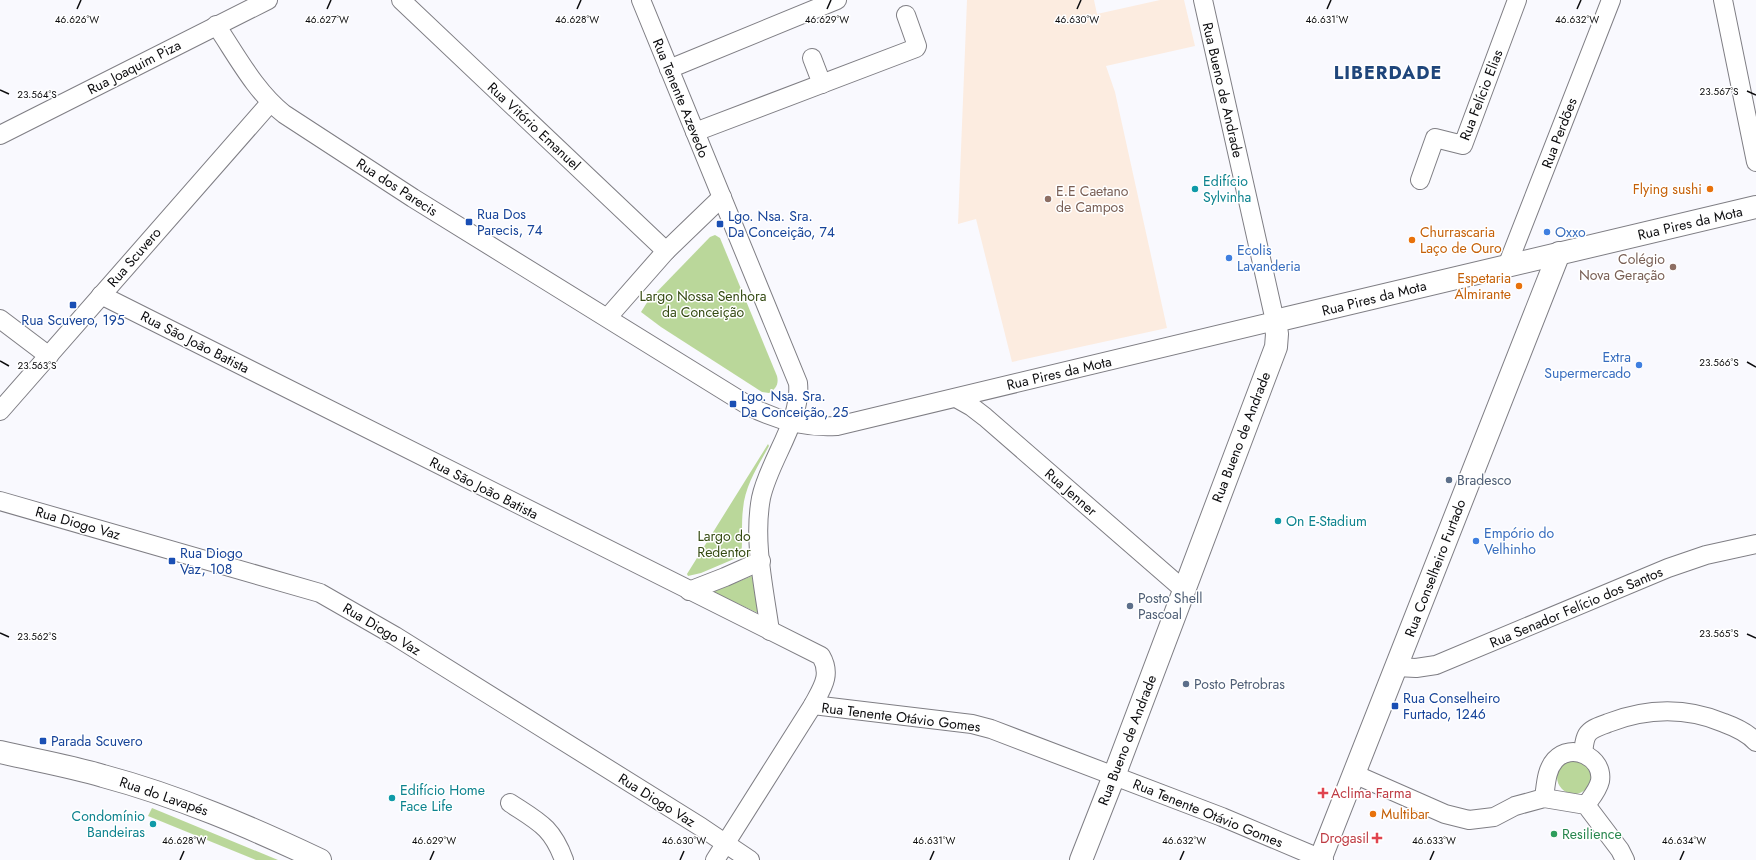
<svg xmlns="http://www.w3.org/2000/svg" width="1756" height="860" viewBox="0 0 1756 860" font-family="Jost,sans-serif">
<style>
.education{fill:#fcece0}
.green{fill:#bad79a}
.lines{fill:none;stroke-linecap:round;stroke-linejoin:round}
.minor-casing{stroke:#7f7e84;stroke-width:20}
.tertiary-casing{stroke:#7f7e84;stroke-width:24}
.secondary-casing{stroke:#7f7e84;stroke-width:24}
.minor{stroke:#fff;stroke-width:18}
.tertiary{stroke:#fff;stroke-width:22}
.secondary{stroke:#fff;stroke-width:22}
.ticks{fill:none;stroke:#0c0c0e;stroke-width:1.5}
.culture-dot{fill:#0f9aa8;stroke:#fff;stroke-width:1.5}
.food-dot{fill:#e8710a;stroke:#fff;stroke-width:1.5}
.education-dot{fill:#8d6e63;stroke:#fff;stroke-width:1.5}
.transit-dot{fill:#1a4fb4;stroke:#fff;stroke-width:1.5}
.shop-dot{fill:#3f7fe0;stroke:#fff;stroke-width:1.5}
.service-dot{fill:#5c6f8a;stroke:#fff;stroke-width:1.5}
.health-dot{fill:#e0444e;stroke:#fff;stroke-width:1.5}
.leisure-dot{fill:#2e9e5b;stroke:#fff;stroke-width:1.5}
.labels{text-anchor:middle;dominant-baseline:central;stroke-width:3;stroke-linejoin:round;paint-order:stroke}
.street-label{font-size:14px;fill:#0c0c0e;stroke:#fff}
.culture-label{font-size:14px;fill:#0d838f;stroke:#fff;text-anchor:start}
.food-label{font-size:14px;fill:#c56008;stroke:#fff;text-anchor:end}
.education-label{font-size:14px;fill:#785e54;stroke:#fff;text-anchor:start}
.transit-label{font-size:14px;fill:#164399;stroke:#fff;text-anchor:start}
.shop-label{font-size:14px;fill:#366cbe;stroke:#fff;text-anchor:start}
.park-label{font-size:14px;fill:#344a12;stroke:#fff}
.service-label{font-size:14px;fill:#4e5e75;stroke:#fff;text-anchor:start}
.health-label{font-size:14px;fill:#be3a42;stroke:#fff;text-anchor:start}
.leisure-label{font-size:14px;fill:#27864d;stroke:#fff;text-anchor:start}
.district-label{font-size:18px;font-weight:bold;letter-spacing:1px;fill:#1f467b;stroke:#fff}
.ticks-label{font-size:10px;text-anchor:middle;fill:#0c0c0e;stroke:#fff;stroke-width:3;stroke-linejoin:round;paint-order:stroke}
</style>
<rect width="100%" height="100%" fill="#f9f9fe"/>
<path class="education" d="M967,0H1094L1097,14L1160,0H1184L1195,46L1106,66L1115,92L1167,328L1012,362L976,219L958,224Z"/>
<g class="green">
<path d="M715,235L720,238L777,376C779,384 776,389 769,393L762,392L661,327L641,312L648,301L710,237Z"/>
<path d="M768,444L769,446C758,466 745,485 743,509C741,523 743,544 741,556L701,573L688,576L687,574Z"/>
<path d="M752,576L758,613L713,592Z"/>
<circle cx="1574" cy="777" r="17"/>
<path d="M152,808L278,860H256L148,816Z"/>
</g>
<g class="lines">
<g class="minor-casing">
<g id="minor">
<path d="M401,0L666,251"/>
<path d="M641,0L798,383C802,421 769,460 761,498C753,541 764,588 770,631"/>
<path d="M1723,0L1756,162"/>
<path d="M216,25C237,56 255,91 284,114L413,198L749,406C776,420 806,428 837,426L1275,321L1203,0"/>
<path d="M812,58L822,84"/>
<path d="M669,69L837,0"/>
<path d="M695,132L916,48L917,46L906,15"/>
<path d="M0,135L268,0"/>
<path d="M1420,180L1435,138L1463,145L1517,0"/>
<path d="M1507,266L1611,0"/>
<path d="M101,295L821,656C832,675 822,688 813,705L715,860"/>
<path d="M608,317L666,251L722,197"/>
<path d="M0,319L49,356"/>
<path d="M956,398L972,407L985,417L1184,590"/>
<path d="M0,411L270,103"/>
<path d="M0,501L320,593L395,636L701,827L750,860"/>
<path d="M689,591L725,577L761,561"/>
<path d="M1396,667L1416,668L1436,665L1668,568L1706,555L1756,544"/>
<path d="M813,705L972,724L991,729L1222,817L1324,860"/>
<path d="M1583,753C1584,747 1584,740 1587,735C1591,728 1601,726 1608,723C1647,708 1686,707 1724,723C1735,727 1748,733 1756,742"/>
<path d="M1354,774L1445,814L1469,820L1494,817L1515,806L1544,798L1586,805L1620,850L1625,860"/>
<path d="M1544,798C1546,785 1546,770 1555,760C1571,742 1604,757 1600,781C1598,790 1591,798 1586,805"/>
<path d="M510,803C539,822 552,827 564,860"/>
</g>
</g>
<g class="tertiary-casing">
<g id="tertiary">
<path d="M1081,860L1114,776L1276,347L1277,334L1275,321L1756,207"/>
<path d="M1320,860L1559,253"/>
</g>
</g>
<g class="secondary-casing">
<path id="secondary" d="M0,752C34,760 69,766 103,776C178,796 250,827 320,860"/>
</g>
<use href="#minor" class="minor"/>
<use href="#tertiary" class="tertiary"/>
<use href="#secondary" class="secondary"/>
</g>
<path class="ticks" d="M77,9L81,0M327,9L331,0M577,9L581,0M827,9L831,0M1077,9L1081,0M1327,9L1331,0M1577,9L1581,0M0,90L9,94M1747,91L1756,95M0,361L9,366M1747,362L1756,367M0,633L9,637M1747,634L1756,638M180,860L184,851M430,860L434,851M680,860L684,851M930,860L934,851M1180,860L1184,851M1430,860L1434,851M1680,860L1684,851"/>
<g class="culture-dot">
<circle cx="1195" cy="189" r="4"/>
<circle cx="1278" cy="521" r="4"/>
<circle cx="392" cy="798" r="4"/>
<circle cx="153" cy="824" r="4"/>
</g>
<g class="food-dot">
<circle cx="1710" cy="189" r="4"/>
<circle cx="1412" cy="240" r="4"/>
<circle cx="1519" cy="286" r="4"/>
<circle cx="1373" cy="814" r="4"/>
</g>
<g class="education-dot">
<circle cx="1048" cy="199" r="4"/>
<circle cx="1673" cy="267" r="4"/>
</g>
<g class="transit-dot">
<rect x="465" y="218" width="8" height="8" rx="2"/>
<rect x="716" y="220" width="8" height="8" rx="2"/>
<rect x="69" y="301" width="8" height="8" rx="2"/>
<rect x="729" y="400" width="8" height="8" rx="2"/>
<rect x="168" y="557" width="8" height="8" rx="2"/>
<rect x="1391" y="702" width="8" height="8" rx="2"/>
<rect x="39" y="737" width="8" height="8" rx="2"/>
</g>
<g class="shop-dot">
<circle cx="1547" cy="232" r="4"/>
<circle cx="1229" cy="258" r="4"/>
<circle cx="1639" cy="365" r="4"/>
<circle cx="1476" cy="541" r="4"/>
</g>
<g class="service-dot">
<circle cx="1449" cy="480" r="4"/>
<circle cx="1130" cy="606" r="4"/>
<circle cx="1186" cy="684" r="4"/>
</g>
<g class="health-dot">
<path d="M1321 787h4v4h4v4h-4v4h-4v-4h-4v-4h4z"/>
<path d="M1375 832h4v4h4v4h-4v4h-4v-4h-4v-4h4z"/>
</g>
<circle class="leisure-dot" cx="1554" cy="834" r="4"/>
<g class="labels">
<g class="street-label">
<text transform="translate(134 67) rotate(-27)">Rua Joaquim Piza</text>
<text transform="translate(1223 90) rotate(77)">Rua Bueno de Andrade</text>
<text transform="translate(1481 95) rotate(-69)">Rua Felício Elias</text>
<text transform="translate(681 98) rotate(68)">Rua Tenente Azevedo</text>
<text transform="translate(534 126) rotate(43)">Rua Vitório Emanuel</text>
<text transform="translate(1559 133) rotate(-69)">Rua Perdões</text>
<text transform="translate(397 187) rotate(33)">Rua dos Parecis</text>
<text transform="translate(1690 223) rotate(-13)">Rua Pires da Mota</text>
<text transform="translate(134 257) rotate(-49)">Rua Scuvero</text>
<text transform="translate(1374 298) rotate(-14)">Rua Pires da Mota</text>
<text transform="translate(195 342) rotate(27)">Rua São João Batista</text>
<text transform="translate(1059 373) rotate(-13)">Rua Pires da Mota</text>
<text transform="translate(1241 437) rotate(-69)">Rua Bueno de Andrade</text>
<text transform="translate(484 488) rotate(27)">Rua São João Batista</text>
<text transform="translate(1071 492) rotate(41)">Rua Jenner</text>
<text transform="translate(78 523) rotate(16)">Rua Diogo Vaz</text>
<text transform="translate(1435 568) rotate(-69)">Rua Conselheiro Furtado</text>
<text transform="translate(1576 607) rotate(-23)">Rua Senador Felício dos Santos</text>
<text transform="translate(382 629) rotate(31)">Rua Diogo Vaz</text>
<text transform="translate(901 717) rotate(7)">Rua Tenente Otávio Gomes</text>
<text transform="translate(1127 740) rotate(-69)">Rua Bueno de Andrade</text>
<text transform="translate(164 796) rotate(19)">Rua do Lavapés</text>
<text transform="translate(657 800) rotate(32)">Rua Diogo Vaz</text>
<text transform="translate(1208 813) rotate(22)">Rua Tenente Otávio Gomes</text>
</g>
<g class="culture-label">
<text x="1203" y="181">Edifício<tspan x="1203" dy="16">Sylvinha</tspan></text>
<text x="1286" y="521">On E-Stadium</text>
<text x="400" y="790">Edifício Home<tspan x="400" dy="16">Face Life</tspan></text>
<text x="145" y="816" text-anchor="end">Condomínio<tspan x="145" dy="16">Bandeiras</tspan></text>
</g>
<g class="food-label">
<text x="1702" y="189">Flying sushi</text>
<text x="1420" y="232" text-anchor="start">Churrascaria<tspan x="1420" dy="16">Laço de Ouro</tspan></text>
<text x="1511" y="278">Espetaria<tspan x="1511" dy="16">Almirante</tspan></text>
<text x="1381" y="814" text-anchor="start">Multibar</text>
</g>
<g class="education-label">
<text x="1056" y="191">E.E Caetano<tspan x="1056" dy="16">de Campos</tspan></text>
<text x="1665" y="259" text-anchor="end">Colégio<tspan x="1665" dy="16">Nova Geração</tspan></text>
</g>
<g class="transit-label">
<text x="477" y="214">Rua Dos<tspan x="477" dy="16">Parecis, 74</tspan></text>
<text x="728" y="216">Lgo. Nsa. Sra.<tspan x="728" dy="16">Da Conceição, 74</tspan></text>
<text x="73" y="320" text-anchor="middle">Rua Scuvero, 195</text>
<text x="741" y="396">Lgo. Nsa. Sra.<tspan x="741" dy="16">Da Conceição, 25</tspan></text>
<text x="180" y="553">Rua Diogo<tspan x="180" dy="16">Vaz, 108</tspan></text>
<text x="1403" y="698">Rua Conselheiro<tspan x="1403" dy="16">Furtado, 1246</tspan></text>
<text x="51" y="741">Parada Scuvero</text>
</g>
<g class="shop-label">
<text x="1555" y="232">Oxxo</text>
<text x="1237" y="250">Ecolis<tspan x="1237" dy="16">Lavanderia</tspan></text>
<text x="1631" y="357" text-anchor="end">Extra<tspan x="1631" dy="16">Supermercado</tspan></text>
<text x="1484" y="533">Empório do<tspan x="1484" dy="16">Velhinho</tspan></text>
</g>
<g class="park-label">
<text x="703" y="296">Largo Nossa Senhora<tspan x="703" dy="16">da Conceição</tspan></text>
<text x="724" y="536">Largo do<tspan x="724" dy="16">Redentor</tspan></text>
</g>
<g class="service-label">
<text x="1457" y="480">Bradesco</text>
<text x="1138" y="598">Posto Shell<tspan x="1138" dy="16">Pascoal</tspan></text>
<text x="1194" y="684">Posto Petrobras</text>
</g>
<g class="health-label">
<text x="1331" y="793">Aclima Farma</text>
<text x="1369" y="838" text-anchor="end">Drogasil</text>
</g>
<g class="leisure-label">
<text x="1562" y="834">Resilience</text>
</g>
<g class="district-label">
<text x="1388" y="73">LIBERDADE</text>
</g>
</g>
<g class="ticks-label">
<text x="327" y="23">46.627°W</text>
<text x="577" y="23">46.628°W</text>
<text x="827" y="23">46.629°W</text>
<text x="1077" y="23">46.630°W</text>
<text x="1327" y="23">46.631°W</text>
<text x="1577" y="23">46.632°W</text>
<text x="77" y="23">46.626°W</text>
<text x="1719" y="95">23.567°S</text>
<text x="37" y="98">23.564°S</text>
<text x="1719" y="366">23.566°S</text>
<text x="37" y="369">23.563°S</text>
<text x="1719" y="637">23.565°S</text>
<text x="37" y="640">23.562°S</text>
<text x="184" y="844">46.628°W</text>
<text x="434" y="844">46.629°W</text>
<text x="684" y="844">46.630°W</text>
<text x="934" y="844">46.631°W</text>
<text x="1184" y="844">46.632°W</text>
<text x="1434" y="844">46.633°W</text>
<text x="1684" y="844">46.634°W</text>
</g>
</svg>
